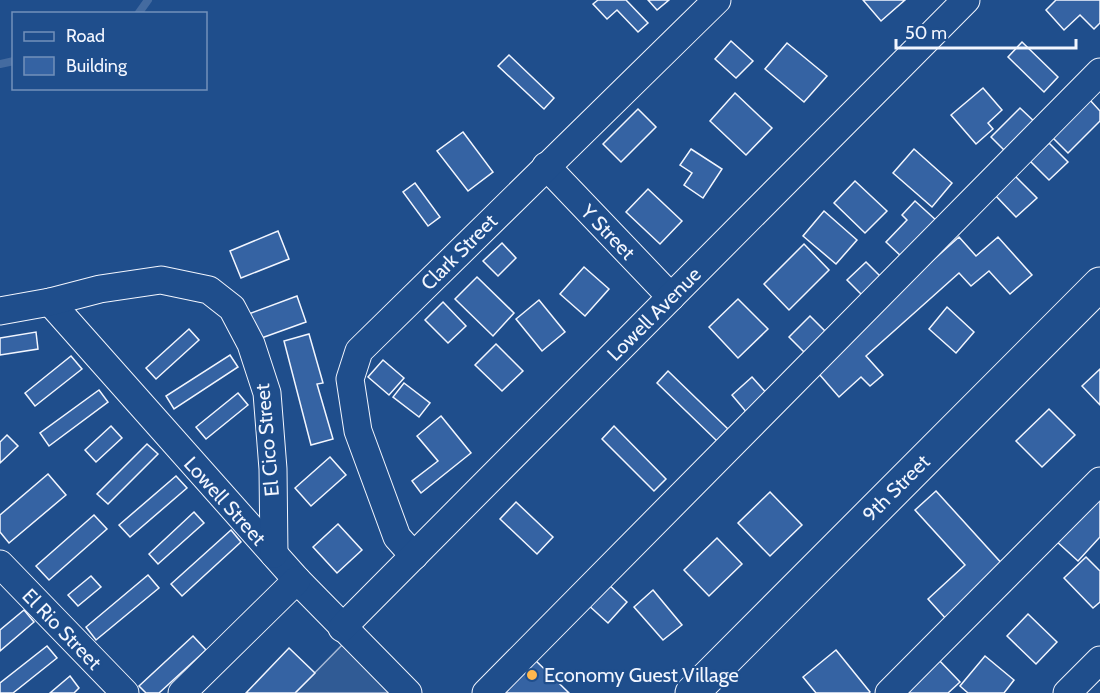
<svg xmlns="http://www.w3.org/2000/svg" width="1100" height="693" viewBox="0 0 1100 693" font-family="Cabin,sans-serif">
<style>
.built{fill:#305b95;stroke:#a8bbd7;stroke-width:1.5}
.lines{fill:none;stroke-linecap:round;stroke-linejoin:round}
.stream{stroke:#446ba0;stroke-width:8}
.building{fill:#3563a3;stroke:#f2f6ff;stroke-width:1.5}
.minor-casing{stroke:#f2f6ff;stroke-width:29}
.major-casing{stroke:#f2f6ff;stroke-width:35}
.minor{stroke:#1f4e8c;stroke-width:27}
.major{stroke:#1f4e8c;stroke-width:33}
.poi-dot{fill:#ffb74d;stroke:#1f4e8c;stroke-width:2}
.labels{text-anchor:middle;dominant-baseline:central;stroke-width:4.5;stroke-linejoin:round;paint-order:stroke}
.street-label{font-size:20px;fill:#f2f6ff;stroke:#1f4e8c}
.poi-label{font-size:20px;fill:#f2f6ff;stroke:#1f4e8c;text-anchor:start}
</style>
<rect width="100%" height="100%" fill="#1f4e8c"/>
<path class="built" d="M342,645L391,693H295Z"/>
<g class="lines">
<g class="stream">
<path d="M138,14L148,0"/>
<path d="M0,64L14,61"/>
</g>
</g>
<g class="building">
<path d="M598,0H626L648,23L638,32L617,10L607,19L593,4Z"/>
<path d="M648,0H669L657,10Z"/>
<path d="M863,0H905L881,21Z"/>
<path d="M1056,0H1100V23L1094,29L1080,15L1064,30L1046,10Z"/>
<path d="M731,41L753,61L736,78L715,59Z"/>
<path d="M1022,42L1058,77L1044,92L1008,57Z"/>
<path d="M787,43L827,76L804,102L765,69Z"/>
<path d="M509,55L554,98L544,109L498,66Z"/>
<path d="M983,88L1002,110L988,123L993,129L976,144L951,115Z"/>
<path d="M735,93L772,128L746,155L710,121Z"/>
<path d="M1089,99L1100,111V121L1068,153L1051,136Z"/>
<path d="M1020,108L1037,124L1008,154L991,137Z"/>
<path d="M638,109L656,127L621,162L603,144Z"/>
<path d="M463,132L493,172L468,191L437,151Z"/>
<path d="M1049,143L1068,162L1049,180L1030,161Z"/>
<path d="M691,149L722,169L703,198L684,185L692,173L680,165Z"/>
<path d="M914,149L952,183L932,207L893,173Z"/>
<path d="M1014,175L1037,198L1016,217L994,194Z"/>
<path d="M855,181L887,211L865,233L834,203Z"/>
<path d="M415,183L440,217L428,226L403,192Z"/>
<path d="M648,189L682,221L660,244L626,212Z"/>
<path d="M915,201L937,221L903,258L886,242L907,220L902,215Z"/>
<path d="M824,211L857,240L836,264L803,236Z"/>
<path d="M278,231L289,259L241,278L230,251Z"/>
<path d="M959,237L976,256L998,237L1032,275L1010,294L989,271L971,286L959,273L866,356L883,375L870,386L861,377L839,397L813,367Z"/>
<path d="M502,243L516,258L498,276L483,261Z"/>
<path d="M804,244L829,270L789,310L764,284Z"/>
<path d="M866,262L883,279L864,297L847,280Z"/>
<path d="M584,267L609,289L585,316L560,294Z"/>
<path d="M477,277L514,313L493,336L455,299Z"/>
<path d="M297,296L306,322L256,340L246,315Z"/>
<path d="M738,299L768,329L738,358L709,327Z"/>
<path d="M539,300L565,332L542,351L516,319Z"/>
<path d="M443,302L466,326L448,343L425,320Z"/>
<path d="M947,307L974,332L956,353L929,329Z"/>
<path d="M810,316L827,333L806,354L789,337Z"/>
<path d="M189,329L199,340L156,379L146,368Z"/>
<path d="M36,332L38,349L0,355V338Z"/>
<path d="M309,334L323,383L317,384L333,439L311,445L284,341Z"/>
<path d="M496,344L523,371L502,391L475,365Z"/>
<path d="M230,355L238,367L174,409L166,396Z"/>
<path d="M71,356L82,369L35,406L25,393Z"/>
<path d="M383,360L404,378L389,395L368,377Z"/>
<path d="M1100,369V405L1082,386Z"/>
<path d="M668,371L728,429L717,441L657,383Z"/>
<path d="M752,377L769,396L748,414L732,395Z"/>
<path d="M404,383L430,403L419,417L393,397Z"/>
<path d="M99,390L108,402L49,446L40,433Z"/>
<path d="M238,393L248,405L206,439L196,427Z"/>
<path d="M1049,409L1075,435L1042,467L1016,441Z"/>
<path d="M441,416L471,453L421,493L412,481L438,461L417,436Z"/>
<path d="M111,426L122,438L96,462L85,450Z"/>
<path d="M614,426L666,479L654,491L602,439Z"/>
<path d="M7,435L18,446L0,463V442Z"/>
<path d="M147,444L158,454L108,504L97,494Z"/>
<path d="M330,457L346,475L311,506L295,488Z"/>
<path d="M48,474L66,495L9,543L0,532V515Z"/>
<path d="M176,476L187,488L130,537L119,525Z"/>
<path d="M936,491L1005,567L947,620L928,599L965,565L915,510Z"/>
<path d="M770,492L802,525L770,556L738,523Z"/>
<path d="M1100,493V537L1078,561L1055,540Z"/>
<path d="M516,502L553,537L537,554L500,519Z"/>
<path d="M194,512L204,523L158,564L149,554Z"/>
<path d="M94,515L107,529L49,580L36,566Z"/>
<path d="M338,524L362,550L337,573L313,547Z"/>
<path d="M231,530L241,542L182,596L171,584Z"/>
<path d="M717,538L742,564L709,596L684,570Z"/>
<path d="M1086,557L1100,571V602L1093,608L1064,578Z"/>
<path d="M148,575L159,588L96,640L86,627Z"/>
<path d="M91,576L101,587L78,606L68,595Z"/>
<path d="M606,582L627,602L608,623L586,603Z"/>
<path d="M653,590L682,625L663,640L634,607Z"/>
<path d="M24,610L34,622L0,651V630Z"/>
<path d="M1028,614L1057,642L1036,664L1007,636Z"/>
<path d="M193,636L206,650L159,693H146L139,686Z"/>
<path d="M47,646L57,658L13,693H0V683Z"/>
<path d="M289,648L315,673L295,693H246Z"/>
<path d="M836,650L870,692L869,693H816L803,677Z"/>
<path d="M985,656L1014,680L1004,693H968L960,686Z"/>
<path d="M532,657L569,693H495Z"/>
<path d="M937,658L960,682L948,693H905Z"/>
<path d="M70,676L79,688L74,693H50Z"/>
</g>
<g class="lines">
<g class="minor-casing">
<g id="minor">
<path d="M546,166L671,297"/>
<path d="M50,302L297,580L408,693"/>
<path d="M0,311L50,302L100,289L161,280L209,290L232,308L251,344L267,393L273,469L274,554"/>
<path d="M414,556L397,537L358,431L350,379L359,351L717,0"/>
<path d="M0,564L125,693"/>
<path d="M342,628L966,0"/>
<path d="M182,693L297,580"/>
<path d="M486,693L1100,72"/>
<path d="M889,693L1100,481"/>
<path d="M1067,693L1100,660"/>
</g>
</g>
<g class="major-casing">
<path id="major" d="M692,693L1100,284"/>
</g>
<use href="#minor" class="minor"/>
<use href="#major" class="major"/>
</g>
<circle class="poi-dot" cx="532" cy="675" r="6"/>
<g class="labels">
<g class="street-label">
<text transform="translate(608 232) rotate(46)">Y Street</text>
<text transform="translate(459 252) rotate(-45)">Clark Street</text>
<text transform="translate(654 314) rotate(-45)">Lowell Avenue</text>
<text transform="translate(267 440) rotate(-95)">El Cico Street</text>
<text transform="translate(896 488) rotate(-45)">9th Street</text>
<text transform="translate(225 501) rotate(48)">Lowell Street</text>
<text transform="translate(62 629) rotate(46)">El Rio Street</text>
</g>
<g class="poi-label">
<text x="544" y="675">Economy Guest Village</text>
</g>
</g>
<rect x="12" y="12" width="195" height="78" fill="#1f4e8c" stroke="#7391ba" stroke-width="1.5"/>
<rect x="24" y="32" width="30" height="9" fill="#1f4e8c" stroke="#7391ba" stroke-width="1.5"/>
<text x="66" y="42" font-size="18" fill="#f2f6ff">Road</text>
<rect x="24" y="57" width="30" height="18" fill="#3563a3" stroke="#7391ba" stroke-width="1.5"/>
<text x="66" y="72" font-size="18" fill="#f2f6ff">Building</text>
<path d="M896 39v9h180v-9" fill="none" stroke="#f2f6ff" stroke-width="3"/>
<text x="905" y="39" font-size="18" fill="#f2f6ff" stroke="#1f4e8c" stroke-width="4.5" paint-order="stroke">50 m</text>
</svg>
